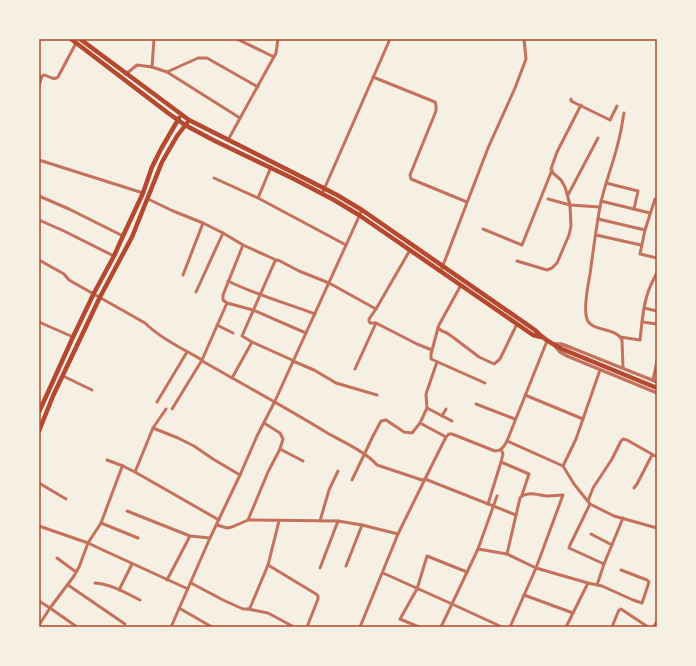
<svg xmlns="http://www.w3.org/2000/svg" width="696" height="666" viewBox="0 0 696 666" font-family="Barlow,sans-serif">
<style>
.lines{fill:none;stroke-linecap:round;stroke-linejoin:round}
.minor{stroke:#c5725c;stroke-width:3}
.tertiary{stroke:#c5725c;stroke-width:3.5}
.primary{stroke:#b5482f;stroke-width:4.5}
.neatline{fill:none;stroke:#b5482f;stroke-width:1.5}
</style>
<rect width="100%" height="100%" fill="#f6efe4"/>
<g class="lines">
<g class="minor">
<path d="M237,39L274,57"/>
<path d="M152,67L167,72L198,58H207L258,87"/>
<path d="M167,72L240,118"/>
<path d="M126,74L137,65L152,67L154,39"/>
<path d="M373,77L435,102L436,105V111L410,175L411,179L467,202"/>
<path d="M39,85L42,76L44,75C49,76 54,81 58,77L76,43"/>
<path d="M571,99V101L610,120L617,106"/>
<path d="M228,140L276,53L278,39"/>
<path d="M39,160L143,193"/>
<path d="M214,178L258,198L271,167"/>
<path d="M606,183L638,191L634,209"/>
<path d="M322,194L390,39"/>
<path d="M568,195L598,138"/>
<path d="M39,196L69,209L123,236"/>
<path d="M258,198L346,245"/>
<path d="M148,199L173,211L203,223L223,233L243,245L223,295V300L227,303L253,310L306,333"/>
<path d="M548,199L570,205L600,207"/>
<path d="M655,199L645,230L640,254L657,258"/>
<path d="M601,201L650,213"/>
<path d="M598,219L645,230"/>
<path d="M39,220L64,231L114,256"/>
<path d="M483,229L522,245L552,170"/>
<path d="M596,235L641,245"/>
<path d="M243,245L276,260"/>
<path d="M39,260L64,274L69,280L145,323C157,335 173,344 188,352C193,355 200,358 204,362C246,386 288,409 329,434C344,442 367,453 377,465L422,480L425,479L516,515"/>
<path d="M517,261L547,270L552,268L557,263L569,235L571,226L570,205L565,187L561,180L553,173L551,169L557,152L581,105"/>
<path d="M442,268L488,148L515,88L526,59L524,39"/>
<path d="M183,275L203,223"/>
<path d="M228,281C256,295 286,303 315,314"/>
<path d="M461,285L439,325L438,328L442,331L447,333L454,338L479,357L494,364L500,359L517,324"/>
<path d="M196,292L223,233"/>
<path d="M644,308L657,311"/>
<path d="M39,322L73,337"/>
<path d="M642,322L657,324"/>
<path d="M376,323L417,344L432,350"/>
<path d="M217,325L233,333"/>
<path d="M438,328L431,354V359L485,383"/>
<path d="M620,337L640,340C642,323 643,303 650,287C652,282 655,277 657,272"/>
<path d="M252,342L292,360"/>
<path d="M293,361L314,370L336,383L377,395"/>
<path d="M623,368L622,340C616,327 591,332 587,319C583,309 588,285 590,274C593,252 596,229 600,207C604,185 613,165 618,143C621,133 622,123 624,113"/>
<path d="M355,369L376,323H370L369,321V319L376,309L410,250"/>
<path d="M63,376L92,390"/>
<path d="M232,378L252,342L242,336L275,261L278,260L299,271L329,283L376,309"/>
<path d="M653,380L657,361"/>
<path d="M525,395L583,419"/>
<path d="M157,402L187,352"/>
<path d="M476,404L515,419"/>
<path d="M427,408L452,421"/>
<path d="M172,409L202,360L227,303"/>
<path d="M442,416L446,409"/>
<path d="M420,423L427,408L426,394L437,362"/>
<path d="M153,428L178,438L194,446L213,459L240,475"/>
<path d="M507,441L563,466L574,484L590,504L614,516L657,528"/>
<path d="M280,449L303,461"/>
<path d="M107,460L123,466"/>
<path d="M501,462L529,474L522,495"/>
<path d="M563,466L576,439L600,370"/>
<path d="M135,472L153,428L166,409"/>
<path d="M352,480L373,436L381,421L386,420L404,432L412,433L420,423L446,437"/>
<path d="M39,483L66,499"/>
<path d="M634,488L637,484L652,455"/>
<path d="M588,501L593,488L612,459L621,441L623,439L627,440L657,457"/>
<path d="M488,504L501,462L503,454L501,449"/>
<path d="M590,504L570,545L569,548L604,564"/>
<path d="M127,511L190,536L210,538"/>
<path d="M248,520L268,472L280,449L283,439L280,433L264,423"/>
<path d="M279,521L268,565L316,594L318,596V599L307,627"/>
<path d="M320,521L329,490L338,471"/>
<path d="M101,523L138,538"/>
<path d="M217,525L227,528L232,527L248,520L338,521L362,525L398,534"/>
<path d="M39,526L88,543L105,551L188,589"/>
<path d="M591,534L612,545"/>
<path d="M478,549L497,496"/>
<path d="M507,554L520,498C526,490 540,496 549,496C553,496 558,495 563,495L536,568L510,627"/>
<path d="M57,558L76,572"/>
<path d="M346,566L362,525"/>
<path d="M320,568L338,521"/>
<path d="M383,573L452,604L502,627"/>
<path d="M167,580L190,536"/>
<path d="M95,583C111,584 126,593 140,600"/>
<path d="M191,583L223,600L243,609H248L250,608L268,565"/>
<path d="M68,585L125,624"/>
<path d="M597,585L604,564L623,518"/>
<path d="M119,590L132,564"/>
<path d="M524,595L573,613"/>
<path d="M39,601L50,608L77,627"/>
<path d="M179,608L212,627"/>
<path d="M248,609L268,613L294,627"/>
<path d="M39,625L50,608L74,576L79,567L88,543L101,523L122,467L123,466L135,472L219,520"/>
<path d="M171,627L210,538L240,475L257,436L275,401L362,210"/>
<path d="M360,627L398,534L425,479L446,437L449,434H452L495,451C502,451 504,446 507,441L547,341"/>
<path d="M419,627L400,619L417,589L427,556L467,572"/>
<path d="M441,627L478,549L507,554L536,568L588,583L602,586L633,600L642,603L649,582L647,580L621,570"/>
<path d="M566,627L588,583"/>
<path d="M612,627L618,612L619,610L621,609L648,627"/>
<path d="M654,627L657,621"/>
</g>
<g class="tertiary">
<path d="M554,344H561L572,348L657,382"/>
<path d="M555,346L560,352L567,356L657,393"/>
</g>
<g class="primary">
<path d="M71,39L168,113L185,125L215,141L294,179L334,200L359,215L533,335L541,337"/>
<path d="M80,39L189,120L296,174L337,195L362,210L535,330C543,339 552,344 562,349L657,388"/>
<path d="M39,412L73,337L94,293L114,256L123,236L143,193L152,167L161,149L179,118"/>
<path d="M39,431L53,396L100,297L132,237L162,162L177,136L187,123"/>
</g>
</g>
<rect width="696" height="666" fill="none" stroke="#f6efe4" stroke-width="80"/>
<rect x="40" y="40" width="616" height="586" class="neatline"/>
</svg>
